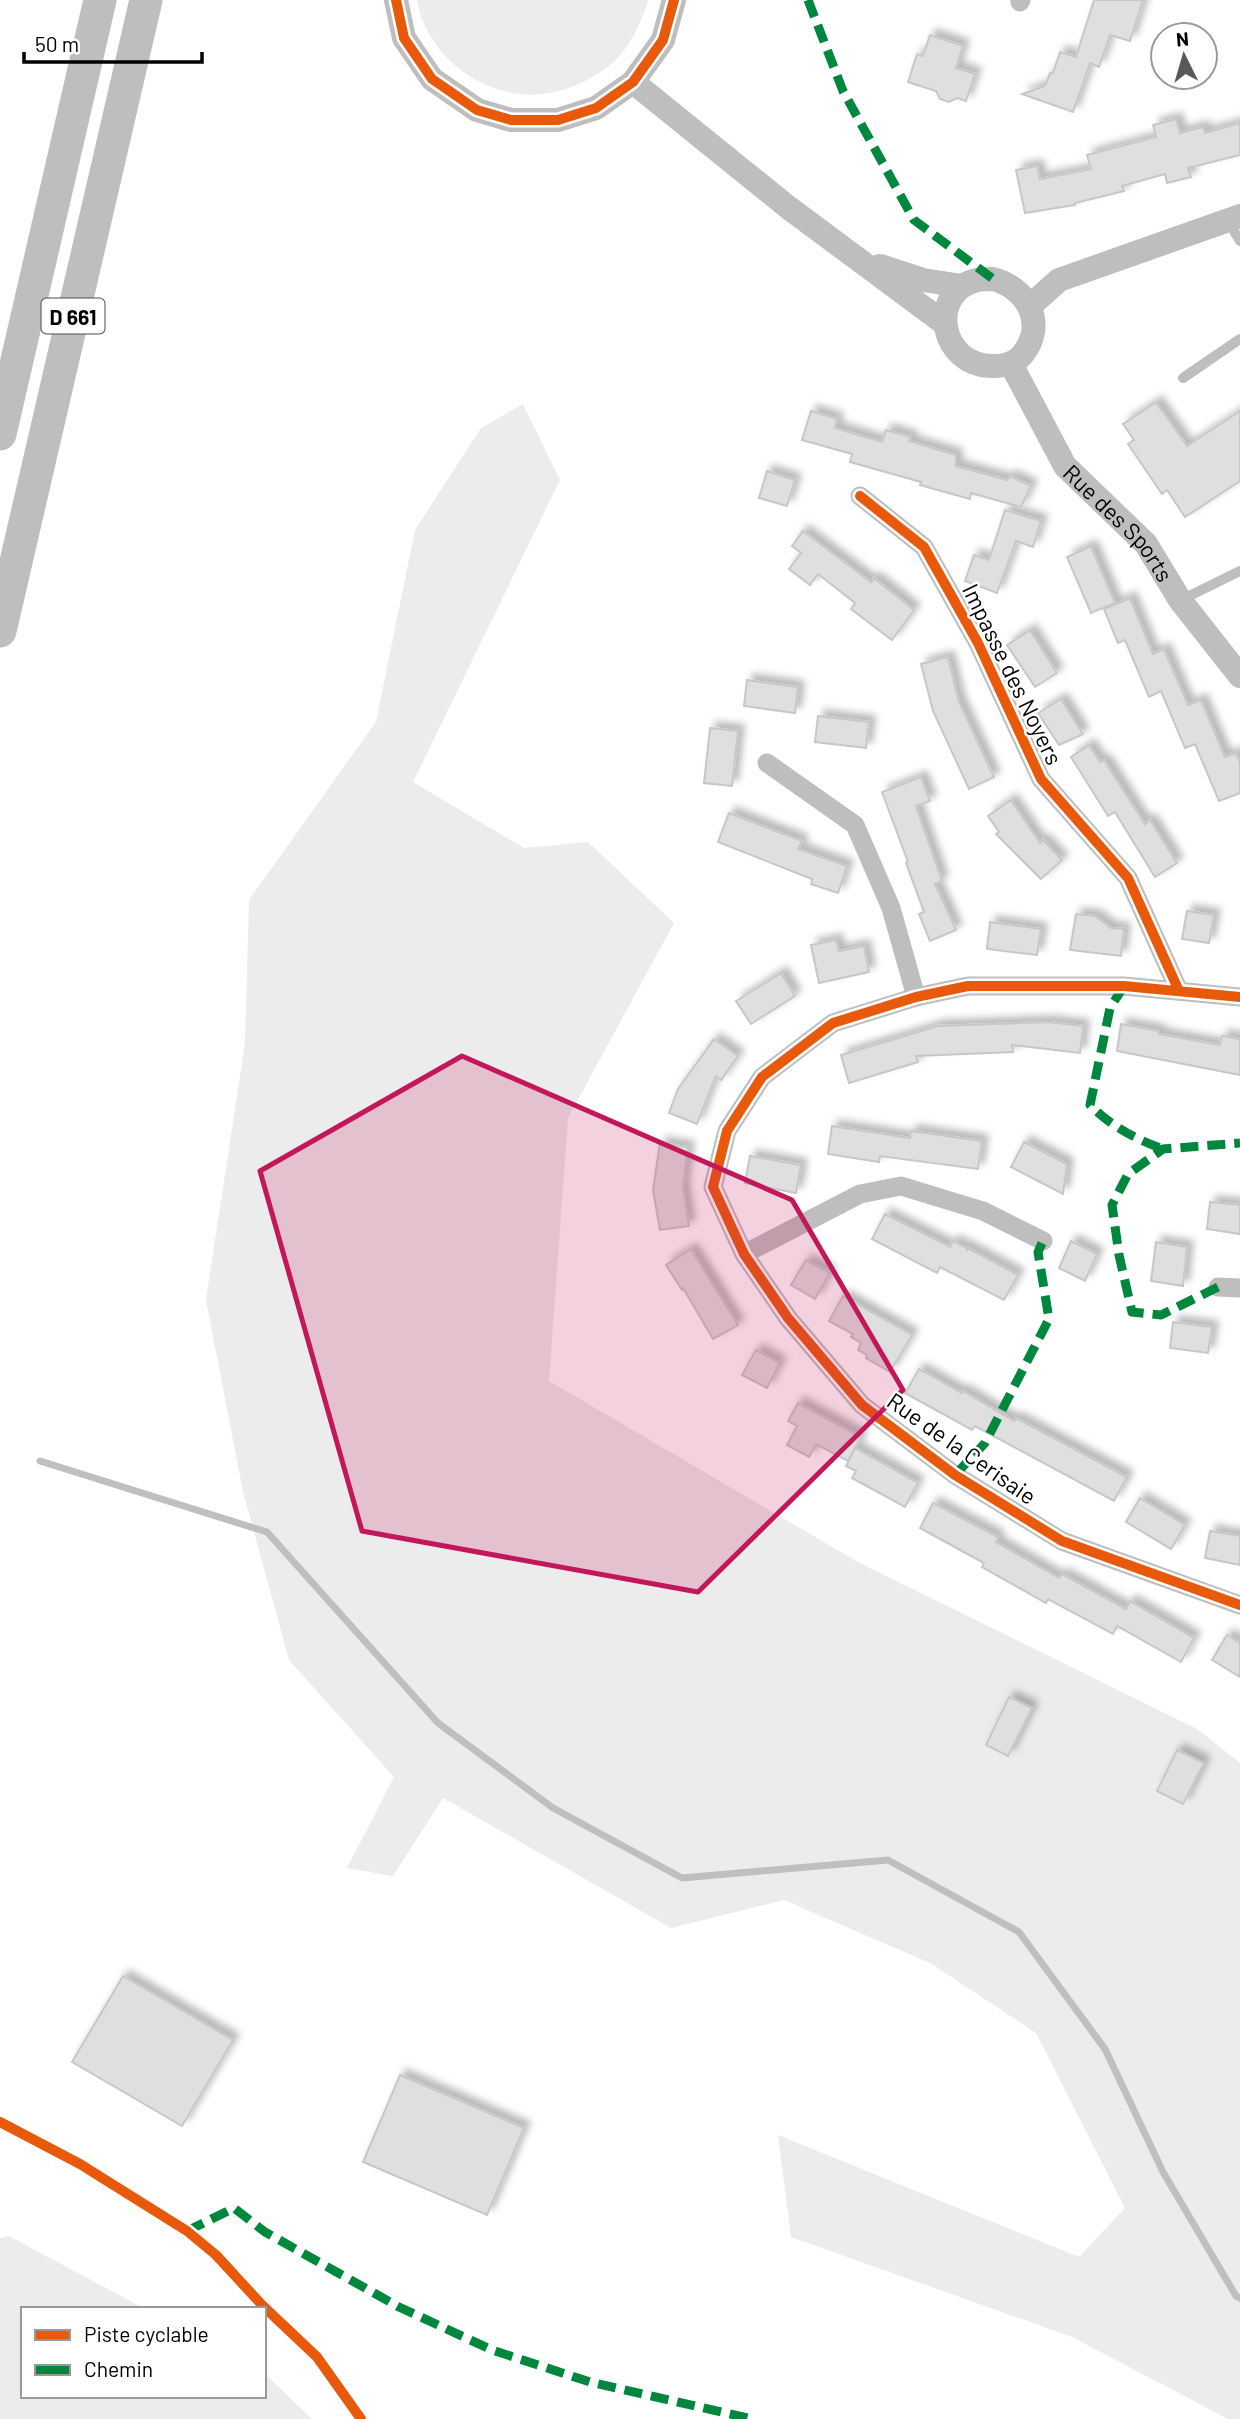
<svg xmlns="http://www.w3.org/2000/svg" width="1240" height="2419" viewBox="0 0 1240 2419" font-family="Barlow,sans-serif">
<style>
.green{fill:#ececec}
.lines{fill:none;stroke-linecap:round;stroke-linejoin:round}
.stream{stroke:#bfbfbf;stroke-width:7}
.building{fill:#dfdfdf;stroke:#c7c7c7;stroke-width:2;filter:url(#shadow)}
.service{stroke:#bebebe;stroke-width:10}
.minor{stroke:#bebebe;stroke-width:19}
.tertiary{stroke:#bebebe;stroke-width:24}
.trunk{stroke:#bebebe;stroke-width:33}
.quiet{stroke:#00873e;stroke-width:9;stroke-dasharray:18 9;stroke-linecap:butt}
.cycleway-casing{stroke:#fff;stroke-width:15}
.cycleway{stroke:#e8590c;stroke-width:10}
.marked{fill:#c2185b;fill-opacity:0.2;stroke:#c2185b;stroke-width:5;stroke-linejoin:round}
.labels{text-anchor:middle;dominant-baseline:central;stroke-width:5;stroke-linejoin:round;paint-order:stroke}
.shield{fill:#fff;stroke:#4c4c4c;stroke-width:2}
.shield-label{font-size:21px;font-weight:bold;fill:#000}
.street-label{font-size:23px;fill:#000;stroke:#fff}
</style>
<defs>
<filter id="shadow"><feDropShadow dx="6" dy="-6" stdDeviation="3.5" flood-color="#0004"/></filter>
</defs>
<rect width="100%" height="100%" fill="#fff"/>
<g class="green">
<path d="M417,0H649C640,23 631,48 611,64C593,79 572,89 548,93C490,104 426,58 417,0Z"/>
<path d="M523,404L560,480L413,782L524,848L588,842L674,923L568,1118L549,1381L858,1562L1197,1729L1240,1763V2419H1228L1072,2337L791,2237L778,2135L1079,2257L1125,2208L1036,2033L930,1963L784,1900L671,1928L443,1798L393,1876L347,1868L394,1777L289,1660L243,1492L206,1300L245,1043L249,900L376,722L415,530L481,428Z"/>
<path d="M9,2236L145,2309H23V2396H264V2373L312,2419H0V2238Z"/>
</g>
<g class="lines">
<path class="stream" d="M40,1461L267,1532L438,1723L553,1808L682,1878L888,1860L1019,1932L1105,2049L1163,2172L1236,2296L1240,2298"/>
</g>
<g class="building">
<path d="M1094,0H1143L1130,41L1110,35L1099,67L1090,63L1073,112L1022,94L1045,86L1050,73H1053L1060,52L1076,57Z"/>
<path d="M930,35L963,46L956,68L975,74L966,101L957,98L949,102L940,99L936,91L908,82L917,54L923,56Z"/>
<path d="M1176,119L1180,133L1203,127L1205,133L1240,123V155L1188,168L1191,177L1167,183L1165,174L1122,186L1124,191L1075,203V205L1025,213L1016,170L1037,166L1040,179L1091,169L1087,155L1156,137L1153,125Z"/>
<path d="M1156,402L1187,446L1240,411V481L1185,517L1167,490L1162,494L1128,444L1134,440L1123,424Z"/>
<path d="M811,411L837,419L835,428L882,442L886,430L911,437L909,441L956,455V466L1007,480L1010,476L1031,486L1021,507L971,493L970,499L920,485L921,482L850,462L852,454L802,440Z"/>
<path d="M767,471L795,480L787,506L759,498Z"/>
<path d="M1005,510L1041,521L1033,547L1016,541L997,593L965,581L974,555L989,560Z"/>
<path d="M803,531L871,582L874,578L914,610L892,640L851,609L855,603L818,574L810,585L789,569L801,553L792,546Z"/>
<path d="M1091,546L1115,603L1091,613L1067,557Z"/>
<path d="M1130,598L1153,654L1164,649L1188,705L1201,700L1225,757L1236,753L1240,763V793L1219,801L1195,744L1185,748L1161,691L1149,697L1125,640L1118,643L1104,609Z"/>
<path d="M1030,630L1057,673L1035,687L1007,645Z"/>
<path d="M948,657L959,702L994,777L969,789L933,711L921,664Z"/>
<path d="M747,680L798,687L795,713L744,706Z"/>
<path d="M1061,699L1083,734L1059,745L1038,713Z"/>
<path d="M818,716L869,722L866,748L815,742Z"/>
<path d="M710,728L738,731L732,786L704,783Z"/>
<path d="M1089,745L1100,762L1104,760L1145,824L1150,820L1177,863L1155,877L1115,812L1108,816L1071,757Z"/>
<path d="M921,777L930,801L916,806L942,881L935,884L956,930L930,941L919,914L924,912L906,863L908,862L882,792Z"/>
<path d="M1011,800L1040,843L1043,840L1062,860L1041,879L996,834L999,832L988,816Z"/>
<path d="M729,813L802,841L798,849L847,866L838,893L811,884L812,879L718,842Z"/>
<path d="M1187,911L1214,915L1209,943L1182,939Z"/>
<path d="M1076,914L1095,916L1111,928L1124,929L1121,956L1070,950Z"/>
<path d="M990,922L1041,929L1037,955L987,949Z"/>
<path d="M836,940L839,951L864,946L869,972L819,983L811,945Z"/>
<path d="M781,973L795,996L751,1024L736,1001Z"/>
<path d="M1049,1022L1083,1026L1080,1053L1012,1045L1013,1052L916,1056L918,1062L849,1083L841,1055L938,1026Z"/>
<path d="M1121,1024L1159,1031V1034L1220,1045L1222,1036L1240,1039V1075L1117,1051Z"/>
<path d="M714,1039L738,1056L721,1080L716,1076L697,1124L669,1113L678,1089Z"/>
<path d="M832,1126L910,1138L911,1131L982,1141L978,1169L880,1156L879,1162L828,1154Z"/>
<path d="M1024,1142L1067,1164L1063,1194L1011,1167Z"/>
<path d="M660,1143L688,1147L683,1187L689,1226L660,1230L653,1190Z"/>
<path d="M750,1156L801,1165L796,1193L745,1183Z"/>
<path d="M1210,1202L1240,1205V1234L1207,1229Z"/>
<path d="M885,1214L950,1247L953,1241L967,1248V1251L968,1248L1018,1275L1004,1300L940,1267L937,1273L872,1239Z"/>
<path d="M1071,1241L1097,1254L1085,1281L1059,1268Z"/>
<path d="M1156,1242L1187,1247L1183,1286L1151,1281Z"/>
<path d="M691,1249L738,1325L713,1339L683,1288L682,1290L666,1265Z"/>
<path d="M806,1260L830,1273L815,1299L791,1285Z"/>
<path d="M843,1296L912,1335L890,1372L866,1358L867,1355L858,1350L861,1343L851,1337L853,1334L829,1321Z"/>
<path d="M1173,1322L1212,1327L1208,1353L1170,1348Z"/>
<path d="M756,1350L780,1363L767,1388L742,1375Z"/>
<path d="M919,1369L962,1393L963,1391L1014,1421L1016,1418L1127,1477L1114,1501L975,1426L972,1430L905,1393Z"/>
<path d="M798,1403L861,1437L848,1461L816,1444L809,1457L787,1445L797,1426L788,1421Z"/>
<path d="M855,1448L918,1483L905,1507L852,1478L856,1471L846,1466Z"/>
<path d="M1140,1498L1185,1525L1171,1549L1126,1522Z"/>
<path d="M933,1503L998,1537L996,1542L1059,1578L1062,1574L1126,1609L1130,1601L1194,1638L1181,1662L1117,1626L1113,1634L1048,1599L1046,1603L982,1567L984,1563L920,1528Z"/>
<path d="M1210,1531L1240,1536V1565L1205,1558Z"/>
<path d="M1227,1635L1240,1643V1677L1212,1660Z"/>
<path d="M1009,1697L1032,1708L1008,1756L986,1745Z"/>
<path d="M1177,1750L1204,1763L1183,1804L1157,1791Z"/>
<path d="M123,1976L233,2040L182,2126L72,2062Z"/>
<path d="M400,2075L524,2128L487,2215L363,2162Z"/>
</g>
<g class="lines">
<g class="service">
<path d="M1228,221L1240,241"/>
<path d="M1183,378L1240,339"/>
<path d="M1181,600L1240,571"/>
</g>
<g class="minor">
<path d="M1020,2L1021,0"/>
<path d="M860,496L924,547L978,643L1041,779L1128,878L1179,991"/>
<path d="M767,763L855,825L891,908L916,997"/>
<path d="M1240,997L1124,986H968L916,997L833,1023L762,1077L727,1131L713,1187L744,1254L788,1318L862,1405L955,1475L1062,1541L1240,1605"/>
<path d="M744,1254L860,1194L901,1186L983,1211L1043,1241"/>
<path d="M1218,1287L1240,1288"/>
</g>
<g class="tertiary">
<path d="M396,0L404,38L432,79L477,110L511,120H558L596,108L633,82L663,40L674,0"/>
<path d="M633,82L789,208L944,323"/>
<path d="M880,266L923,280L962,286"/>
<path d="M993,279C1027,288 1047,323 1023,354C1016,363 1006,366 994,366C939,367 927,292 977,280C981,279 988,279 993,279Z"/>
<path d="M1030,306L1059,280L1240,216"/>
<path id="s1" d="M1011,364L1065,466L1146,544L1180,600L1240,676"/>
</g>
<g class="trunk">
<path d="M0,434L100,0"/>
<path d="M0,631L146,0"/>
</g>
<g class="quiet">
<path d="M808,0L843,91L914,220L993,279"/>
<path d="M1124,986L1110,1008L1090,1105C1111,1126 1135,1139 1163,1149"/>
<path d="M1218,1287L1161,1315L1132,1312L1119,1255L1112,1205L1128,1174L1163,1149L1240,1143"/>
<path d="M955,1475L985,1443L1049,1319L1038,1252L1043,1241"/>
<path d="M187,2231L234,2208L265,2232L399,2307L492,2350L590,2382L752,2419"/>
</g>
<g class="cycleway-casing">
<g id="cycleway">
<path d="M396,0L404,38L432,79L477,110L511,120H558L596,108L633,82L663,40L674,0"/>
<path d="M860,496L924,547L978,643L1041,779L1128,878L1179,991"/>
<path d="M1240,997L1124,986H968L916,997L833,1023L762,1077L727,1131L713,1187L744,1254L788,1318L862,1405L955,1475L1062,1541L1240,1605"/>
<path d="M0,2122L80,2164L187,2231L216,2255L262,2305L317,2357L361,2419"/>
</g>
</g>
<use href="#cycleway" class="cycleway"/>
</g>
<path class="marked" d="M462,1056L792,1200L903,1390L698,1592L362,1531L260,1171Z"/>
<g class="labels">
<rect class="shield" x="41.5" y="298.5" width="63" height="35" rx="5"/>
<g class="shield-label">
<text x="73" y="316">D 661</text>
</g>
<g class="street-label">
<text stroke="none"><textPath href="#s1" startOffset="194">Rue des Sports</textPath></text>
<text transform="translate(1013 674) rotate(64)">Impasse des Noyers</text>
<text transform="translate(962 1448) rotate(35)">Rue de la Cerisaie</text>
</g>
</g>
<rect x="21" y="2307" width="245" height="91" fill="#ffffff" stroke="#999999" stroke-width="2"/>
<rect x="35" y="2330" width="35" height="10" fill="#e8590c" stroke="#999999" stroke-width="2"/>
<text x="84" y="2342" font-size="21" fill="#000000">Piste cyclable</text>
<rect x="35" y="2365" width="35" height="10" fill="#00873e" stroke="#999999" stroke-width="2"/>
<text x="84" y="2377" font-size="21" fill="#000000">Chemin</text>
<g transform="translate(1184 56) rotate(355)"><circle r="33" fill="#ffffff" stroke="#999999" stroke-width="2"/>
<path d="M0-5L12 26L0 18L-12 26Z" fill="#595959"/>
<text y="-10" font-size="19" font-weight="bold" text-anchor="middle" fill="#000000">N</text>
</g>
<path d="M24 52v10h178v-10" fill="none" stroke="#000000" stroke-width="3.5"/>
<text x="35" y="52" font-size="21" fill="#000000" stroke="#ffffff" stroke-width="5" paint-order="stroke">50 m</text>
</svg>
